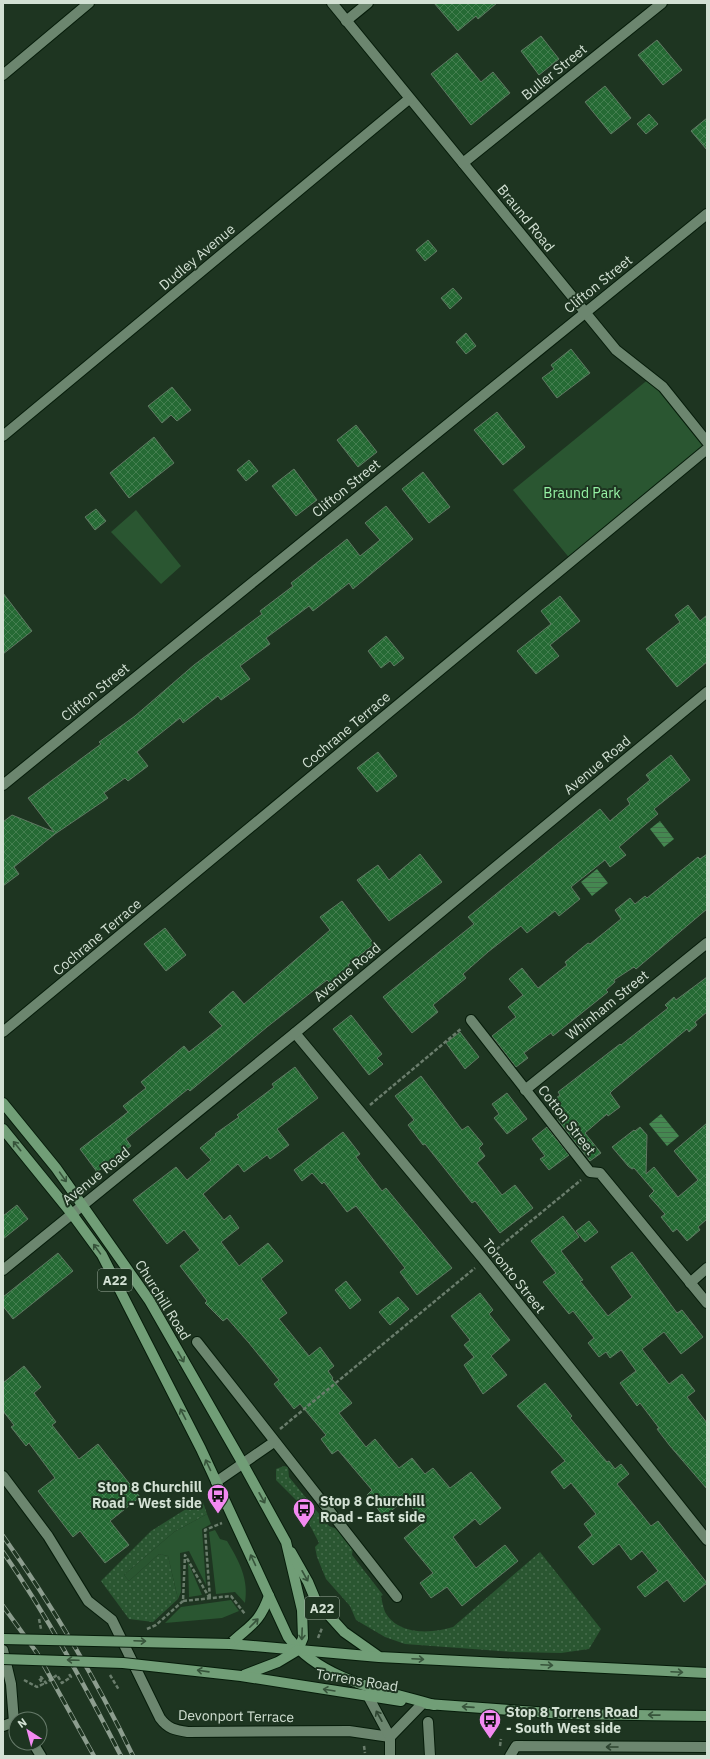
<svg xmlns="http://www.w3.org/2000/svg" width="710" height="1759" viewBox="0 0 710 1759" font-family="'IBM Plex Sans',sans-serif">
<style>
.grass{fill:url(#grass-dots)}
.green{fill:#2a5631}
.water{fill:url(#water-rules)}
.building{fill:url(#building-cross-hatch);stroke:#607963}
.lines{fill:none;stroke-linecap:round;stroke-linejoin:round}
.minor-casing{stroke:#061c0a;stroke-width:12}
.major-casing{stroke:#061c0a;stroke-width:12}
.path{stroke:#6a7d6c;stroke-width:2.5;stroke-dasharray:4 2;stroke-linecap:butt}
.minor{stroke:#6c866f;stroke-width:10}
.major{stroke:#719e77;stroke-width:10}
.rail-casing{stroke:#8c9d8e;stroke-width:4.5}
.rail{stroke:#1e3521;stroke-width:3;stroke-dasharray:9;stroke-linecap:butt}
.major-bridge-casing{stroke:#061c0a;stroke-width:12;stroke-linecap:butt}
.major-bridge{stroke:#719e77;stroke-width:10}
.oneway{stroke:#37543b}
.oneway2{stroke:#2e4531}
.labels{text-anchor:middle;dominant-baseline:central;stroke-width:4;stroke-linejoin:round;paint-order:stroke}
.shield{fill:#1e3521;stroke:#9dad9e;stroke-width:1}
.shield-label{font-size:13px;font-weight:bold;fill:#d3e1d4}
.street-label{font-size:14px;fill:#d3e1d4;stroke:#1e3521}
.park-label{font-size:14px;fill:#96f3a5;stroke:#1e3521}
.poi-label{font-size:14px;font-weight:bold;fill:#d3e1d4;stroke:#1e3521;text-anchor:start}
</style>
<defs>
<pattern id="grass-dots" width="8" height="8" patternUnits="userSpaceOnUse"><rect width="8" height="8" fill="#2a5631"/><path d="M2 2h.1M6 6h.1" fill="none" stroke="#486e4e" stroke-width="1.8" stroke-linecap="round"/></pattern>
<pattern id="water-rules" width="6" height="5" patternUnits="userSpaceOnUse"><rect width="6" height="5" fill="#458851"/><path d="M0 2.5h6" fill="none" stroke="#436d4a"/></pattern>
<pattern id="building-cross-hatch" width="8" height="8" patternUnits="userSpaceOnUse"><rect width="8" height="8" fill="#256a34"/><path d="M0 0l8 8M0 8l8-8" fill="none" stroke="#447f50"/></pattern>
</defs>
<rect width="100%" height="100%" fill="#1e3521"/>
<g class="grass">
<path d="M284,1466L288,1467L289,1477L329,1526L342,1531L353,1546L352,1555L383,1595L381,1596C382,1601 383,1607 385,1612C398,1635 430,1634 453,1627L540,1552L601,1629L589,1649L561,1653L513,1652L405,1644L385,1637L356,1620L350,1606L326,1579L317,1557L315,1547L319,1543L298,1502L276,1480V1469Z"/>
<path d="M202,1499L207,1514L174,1532L124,1575L129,1581L159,1554L168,1556L178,1599L153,1622L129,1619L101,1581L151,1531Z"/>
</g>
<g class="green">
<path d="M650,378L707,449L572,561L513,490Z"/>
<path d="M136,510L181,566L161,584L111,532Z"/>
<path d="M207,1514L211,1524L202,1529L206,1585L189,1551L180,1553L181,1592L178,1599L168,1556L159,1554L129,1581L124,1575L174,1532Z"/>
<path d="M215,1530L220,1539L227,1541C239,1561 249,1579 245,1603L235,1592L216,1594L209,1532Z"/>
<path d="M188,1562L202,1595L189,1597Z"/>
<path d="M231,1600L239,1611L222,1618L165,1623L181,1607Z"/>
</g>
<g class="water">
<path d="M660,821L674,839L664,847L650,829Z"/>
<path d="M597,869L608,883L592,896L581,882Z"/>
<path d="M661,1114L679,1136L667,1146L649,1124Z"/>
</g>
<g class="building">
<path d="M434,3H497L478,19L476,16L458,31Z"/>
<path d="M541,36L559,59L539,75L521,51Z"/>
<path d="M657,40L682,70L663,85L638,55Z"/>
<path d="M457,53L481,82L493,72L510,93L471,125L431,74Z"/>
<path d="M605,86L631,118L611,134L585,102Z"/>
<path d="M649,114L658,124L646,134L637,124Z"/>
<path d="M707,118V150L691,131Z"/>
<path d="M428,240L437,251L425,261L416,250Z"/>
<path d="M453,288L462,298L450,309L441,298Z"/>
<path d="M466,333L476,346L466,354L456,342Z"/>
<path d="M571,349L590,373L557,398L542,378L554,369L551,365Z"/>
<path d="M172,387L191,410L177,421L171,415L162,423L148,406Z"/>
<path d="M497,412L525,447L503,465L474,430Z"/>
<path d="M356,425L377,452L358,467L337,440Z"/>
<path d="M154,437L174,463L129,498L110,473Z"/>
<path d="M249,460L258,471L246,481L237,470Z"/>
<path d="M294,469L317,500L296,516L272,486Z"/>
<path d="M423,472L450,507L429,523L402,489Z"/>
<path d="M386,506L413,539L353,589L349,583L313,611L309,606L266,638L270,644L240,666L250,679L221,700L218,696L183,723L180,718L137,752L148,766L128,781L125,778L104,793L108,798L55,834L14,867L19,874L3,886V822L12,815L54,832L28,798L101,744L99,742L135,716L194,665L262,614L260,611L293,586L291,583L347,539L360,556L380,540L365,523Z"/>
<path d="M96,509L106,521L95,530L85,517Z"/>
<path d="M3,593L32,631L3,654Z"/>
<path d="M560,596L580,621L550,645L559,656L536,674L517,651L551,624L541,611Z"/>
<path d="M688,605L700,621L707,615V662L677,687L646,649L680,622L675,615Z"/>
<path d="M386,636L404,658L394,666L390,661L381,668L368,651Z"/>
<path d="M378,752L397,776L377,792L357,768Z"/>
<path d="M671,755L690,780L654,809L658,814L619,847L626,855L610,867L605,860L571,887L580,899L559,916L555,911L527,933L521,926L488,952L463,974L466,978L433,1005L438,1012L412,1033L383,997L474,924L468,917L600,809L610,821L630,804L627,799L650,780L646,775Z"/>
<path d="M420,854L442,882L389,921L357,880L378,865L389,880Z"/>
<path d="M707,854V909L636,969L634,967L614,980L615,982L606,990L608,992L553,1036L551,1033L524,1053L528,1058L516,1067L492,1036L516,1017L508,1007L523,995L509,979L522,968L538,988L567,965L565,962L588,943L590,944L621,919L615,910L630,898L635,904L645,896L647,898L698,857L700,859Z"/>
<path d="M342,901L374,944L348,965L350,968L331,984L327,980L267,1027L190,1091L188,1089L126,1139L131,1146L97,1172L80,1149L128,1112L123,1106L146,1088L141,1082L184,1046L189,1052L222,1026L209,1012L233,991L244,1004L330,930L320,917Z"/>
<path d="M165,928L186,955L166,971L144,944Z"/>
<path d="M707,977V1012L695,1022L697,1025L689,1032L687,1029L613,1090L610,1093L620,1107L608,1116L607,1114L585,1133L601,1153L590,1161L557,1119L559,1118L548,1104L560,1095L558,1092L620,1044L621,1045L668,1008L665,1005L674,997L676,1000Z"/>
<path d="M351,1015L382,1054L377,1058L383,1064L369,1075L333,1029Z"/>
<path d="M460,1032L479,1057L465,1069L446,1043Z"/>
<path d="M295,1067L318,1098L277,1129L289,1145L270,1159L267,1155L244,1172L238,1164L203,1194L224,1220L230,1215L239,1228L221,1242L239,1266L268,1243L283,1261L261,1279L287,1313L279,1319L309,1356L320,1347L334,1366L328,1371L333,1378L332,1379L352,1403L339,1413L366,1447L375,1439L399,1468L412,1458L425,1474L433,1468L450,1488L471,1472L501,1508L480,1525L475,1519L453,1537L476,1568L505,1545L518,1561L462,1606L447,1587L431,1598L420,1583L433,1573L404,1538L424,1522L405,1499L384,1517L367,1495L372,1490L338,1450L332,1454L321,1439L326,1435L300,1404L294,1409L274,1384L279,1380L249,1343L227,1318L223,1321L205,1303L207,1301L180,1266L200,1250L184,1230L167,1244L133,1200L176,1167L187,1180L211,1160L200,1148L216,1135L215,1134L239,1117L237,1115L274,1087L272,1084Z"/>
<path d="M421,1076L462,1130L468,1126L483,1144L479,1148L485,1156L477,1163L502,1195L515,1185L533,1208L500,1233L475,1201L472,1203L425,1144L423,1145L408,1125L414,1120L395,1096Z"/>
<path d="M507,1093L527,1119L507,1134L494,1118L499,1114L492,1104Z"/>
<path d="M707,1123V1219L698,1227L700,1230L687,1241L677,1229L673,1232L661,1217L665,1214L649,1196L654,1191L634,1168L632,1169L628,1166L612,1147L634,1130L635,1131L640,1127L647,1135L646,1174L654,1167L678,1197L698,1180L674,1151Z"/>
<path d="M547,1127L569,1155L549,1170L540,1159L545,1156L532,1139Z"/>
<path d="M343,1132L360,1154L356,1157L382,1191L386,1188L452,1268L417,1295L400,1272L405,1268L356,1206L347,1212L324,1182L322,1184L312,1173L302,1181L294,1170Z"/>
<path d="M17,1205L28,1219L3,1239V1216Z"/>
<path d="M563,1216L579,1237L561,1251L583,1280L580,1281L608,1316L632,1297L611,1267L632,1252L677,1313L682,1310L703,1337L681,1354L664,1332L642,1349L669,1384L682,1374L695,1391L687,1397L707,1423V1489L670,1446L657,1429L659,1428L640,1403L637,1406L620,1383L636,1371L621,1350L610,1358L606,1352L599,1357L588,1343L594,1338L573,1311L569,1314L543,1282L556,1273L531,1241Z"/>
<path d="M589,1221L598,1232L585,1242L576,1231Z"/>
<path d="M58,1253L73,1271L13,1319L3,1306V1297Z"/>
<path d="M346,1281L361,1300L350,1309L335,1290Z"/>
<path d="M480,1293L493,1310L489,1314L510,1340L491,1356L507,1375L483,1394L464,1365L474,1357L464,1345L470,1340L451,1316Z"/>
<path d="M398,1297L409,1309L390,1325L379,1312Z"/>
<path d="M24,1366L41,1387L34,1393L56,1422L52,1425L79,1459L98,1444L140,1497L110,1521L129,1545L105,1563L80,1531L73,1537L38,1491L55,1478L29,1443L26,1446L11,1427L14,1425L3,1411V1383Z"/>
<path d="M545,1383L572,1416L570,1418L607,1462L609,1461L615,1469L621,1464L629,1474L617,1484L651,1526L658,1521L707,1583L684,1602L667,1580L645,1597L637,1587L658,1571L642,1551L631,1560L619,1544L593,1565L578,1547L592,1535L584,1524L596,1514L571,1483L564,1489L551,1472L565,1461L517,1406Z"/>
</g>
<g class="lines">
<g class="minor-casing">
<g id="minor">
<path d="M332,3L616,350L663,387L707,442"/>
<path d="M346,21L368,3"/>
<path d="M3,75L89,3"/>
<path d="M463,163L662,3"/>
<path d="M3,436L409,99"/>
<path d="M3,785L707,214"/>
<path d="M471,1020L590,1172L600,1173L707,1303"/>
<path d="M3,1032L707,449"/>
<path d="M295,1033L484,1260L707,1540"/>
<path d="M525,1090L707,943"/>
<path d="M3,1270L295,1033L707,692"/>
<path d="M690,1283L707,1268"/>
<path d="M197,1342L397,1597"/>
<path d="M3,1476L48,1536L88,1601L112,1620L160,1718C168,1729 175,1730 188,1732L349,1731L390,1737"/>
<path d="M216,1482L274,1442"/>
<path d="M3,1650L11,1684L14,1722"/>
<path d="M368,1696L390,1737V1756"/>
<path d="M428,1722L430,1756"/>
<path d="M3,1726L14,1722"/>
<path d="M390,1737L422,1704"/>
<path d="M33,1743L41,1756"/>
<path d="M510,1756L516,1746L707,1747"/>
</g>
</g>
<g class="major-casing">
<g id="major">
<path d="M3,1103L56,1168L149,1300L243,1464L286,1542L302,1610L303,1638L298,1650"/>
<path d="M3,1129L72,1214L102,1255L201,1449L288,1637C322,1681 383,1690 434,1705"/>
<path d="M291,1552L308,1582L316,1601L344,1632L378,1656"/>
<path d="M230,1644L379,1657L707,1673"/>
<path d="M230,1644C250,1625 259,1624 269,1596"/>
<path d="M244,1675L278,1662L298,1650"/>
<path d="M241,1676L401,1701"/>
<path d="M427,1704L564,1714L707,1716"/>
</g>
</g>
<g class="path">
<path d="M370,1105L462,1028"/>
<path d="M492,1253L581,1180"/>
<path d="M280,1429L475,1268"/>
<path d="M183,1601L231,1596L245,1614"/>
<path d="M39,1619L41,1629"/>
<path d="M147,1629L156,1625L183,1601L185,1555L210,1599L205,1530L222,1523"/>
<path d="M318,1638L322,1628"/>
<path d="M110,1675L119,1690"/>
<path d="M24,1680L37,1687L43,1684L39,1678L41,1677L46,1683L57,1675L62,1683L71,1677L69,1674"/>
<path d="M364,1746L365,1753"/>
<path d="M500,1746L501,1739"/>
</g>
<use href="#minor" class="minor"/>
<use href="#major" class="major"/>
<g class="rail-casing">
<g id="rail">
<path d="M3,1536C52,1605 96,1679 133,1756"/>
<path d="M3,1552C48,1617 85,1686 121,1756"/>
<path d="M3,1606L37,1653L94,1756"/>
</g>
</g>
<use href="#rail" class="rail"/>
<g class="major-bridge-casing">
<g id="major-bridge">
<path d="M3,1639L230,1644"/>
<path d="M3,1659L123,1663L241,1676"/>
</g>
</g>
<use href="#major-bridge" class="major-bridge"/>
</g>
<defs><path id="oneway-shaft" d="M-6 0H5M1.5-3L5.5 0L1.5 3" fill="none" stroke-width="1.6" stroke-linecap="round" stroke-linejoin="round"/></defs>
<g class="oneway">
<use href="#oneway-shaft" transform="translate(17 1146) rotate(-129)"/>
<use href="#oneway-shaft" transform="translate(63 1177) rotate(55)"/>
<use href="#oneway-shaft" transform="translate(97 1249) rotate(-126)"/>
<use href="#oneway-shaft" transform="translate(181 1357) rotate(60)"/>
<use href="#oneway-shaft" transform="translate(183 1414) rotate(-117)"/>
<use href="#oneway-shaft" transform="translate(208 1465) rotate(-115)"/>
<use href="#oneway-shaft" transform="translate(262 1498) rotate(61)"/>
<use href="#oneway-shaft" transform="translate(253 1560) rotate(-115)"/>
<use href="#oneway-shaft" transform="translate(305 1576) rotate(61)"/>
<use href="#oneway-shaft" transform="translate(254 1623) rotate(-45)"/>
<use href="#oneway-shaft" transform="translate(302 1634) rotate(92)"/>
<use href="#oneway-shaft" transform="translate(140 1641) rotate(2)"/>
<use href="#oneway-shaft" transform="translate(418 1659) rotate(3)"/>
<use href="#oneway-shaft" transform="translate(73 1660) rotate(-178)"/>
<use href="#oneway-shaft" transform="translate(547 1665) rotate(3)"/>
<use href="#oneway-shaft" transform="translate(203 1671) rotate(-172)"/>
<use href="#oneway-shaft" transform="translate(677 1672) rotate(3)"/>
<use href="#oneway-shaft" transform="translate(329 1690) rotate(-171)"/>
<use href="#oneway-shaft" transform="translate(468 1707) rotate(-176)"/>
<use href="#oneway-shaft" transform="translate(654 1715) rotate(-179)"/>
</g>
<g class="oneway2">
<use href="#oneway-shaft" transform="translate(379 1716) rotate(-119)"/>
<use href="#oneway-shaft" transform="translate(612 1747) rotate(-180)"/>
</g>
<defs>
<g id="bus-pin" transform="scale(1.15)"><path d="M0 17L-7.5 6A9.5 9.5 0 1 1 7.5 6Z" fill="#f389f1" stroke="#1e3521"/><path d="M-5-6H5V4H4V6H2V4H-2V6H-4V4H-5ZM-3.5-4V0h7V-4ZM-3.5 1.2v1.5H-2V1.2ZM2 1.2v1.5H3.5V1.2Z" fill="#111"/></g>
</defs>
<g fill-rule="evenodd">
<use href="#bus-pin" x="218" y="1495"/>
<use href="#bus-pin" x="304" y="1509"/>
<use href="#bus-pin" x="490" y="1720"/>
</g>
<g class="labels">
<g class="shield">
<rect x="98" y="1269" width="34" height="22" rx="3"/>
<rect x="305" y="1597" width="34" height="22" rx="3"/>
</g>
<g class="shield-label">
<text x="115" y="1280">A22</text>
<text x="322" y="1608">A22</text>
</g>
<g class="street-label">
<text transform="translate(554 72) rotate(-39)">Buller Street</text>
<text transform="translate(526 218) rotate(51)">Braund Road</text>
<text transform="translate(197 257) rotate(-40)">Dudley Avenue</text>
<text transform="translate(598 284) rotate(-39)">Clifton Street</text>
<text transform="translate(346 488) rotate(-39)">Clifton Street</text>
<text transform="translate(95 692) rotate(-39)">Clifton Street</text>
<text transform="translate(346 730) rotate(-40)">Cochrane Terrace</text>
<text transform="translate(597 765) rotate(-40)">Avenue Road</text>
<text transform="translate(97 937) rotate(-40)">Cochrane Terrace</text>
<text transform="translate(347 972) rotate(-40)">Avenue Road</text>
<text transform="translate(607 1005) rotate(-39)">Whinham Street</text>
<text transform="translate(567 1120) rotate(52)">Cotton Street</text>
<text transform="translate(96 1176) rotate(-39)">Avenue Road</text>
<text transform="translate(514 1276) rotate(51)">Toronto Street</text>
<text transform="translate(163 1300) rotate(58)">Churchill Road</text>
<text transform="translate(357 1680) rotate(9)">Torrens Road</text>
<text transform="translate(236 1716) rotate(1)">Devonport Terrace</text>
</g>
<g class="park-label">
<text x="582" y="493">Braund Park</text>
</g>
<g class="poi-label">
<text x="202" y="1487" text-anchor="end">Stop 8 Churchill<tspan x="202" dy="16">Road - West side</tspan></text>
<text x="320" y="1501">Stop 8 Churchill<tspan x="320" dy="16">Road - East side</tspan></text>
<text x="506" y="1712">Stop 8 Torrens Road<tspan x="506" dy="16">- South West side</tspan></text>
</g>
</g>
<rect width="710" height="1759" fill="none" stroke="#d3e1d4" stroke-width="8"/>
<g transform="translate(28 1731) rotate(324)"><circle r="19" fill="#1e3521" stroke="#667a69"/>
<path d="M0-3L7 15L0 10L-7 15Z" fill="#f389f1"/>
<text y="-6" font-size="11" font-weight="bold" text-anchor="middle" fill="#d3e1d4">N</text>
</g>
</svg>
